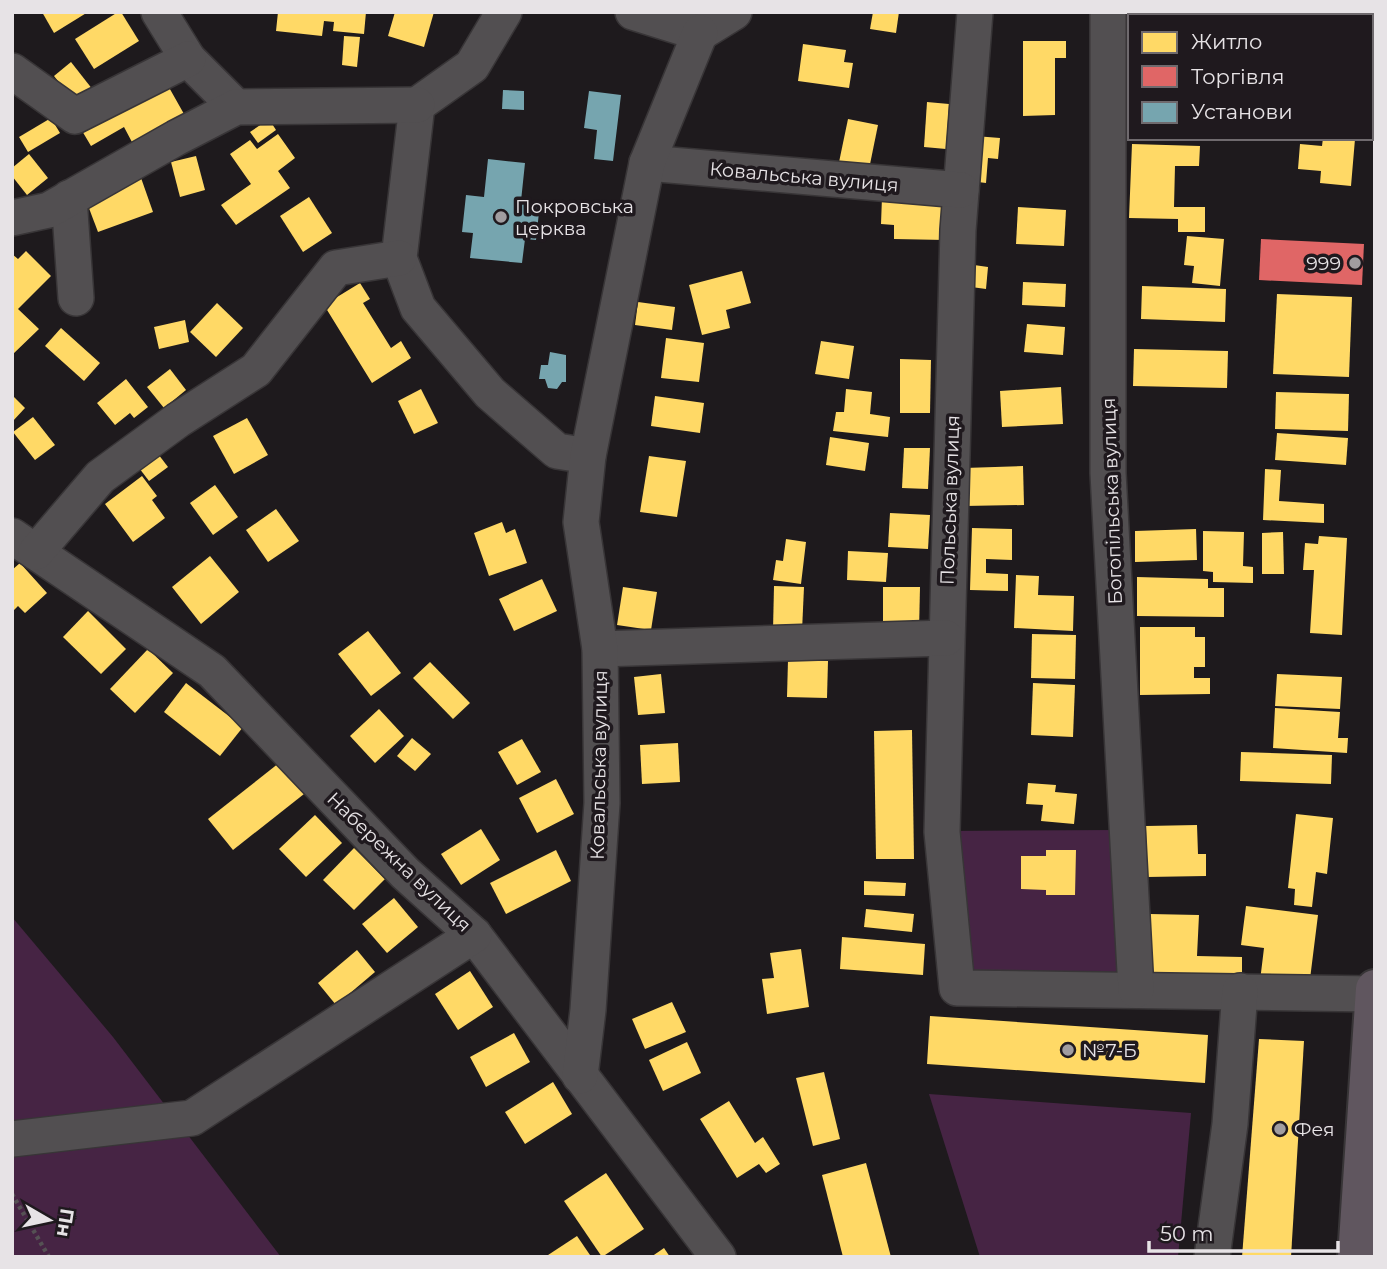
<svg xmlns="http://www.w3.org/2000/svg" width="1387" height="1269" viewBox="0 0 1387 1269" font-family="Montserrat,sans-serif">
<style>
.green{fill:#462444}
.homes{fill:#ffd966}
.shops{fill:#e06666}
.public{fill:#76a5af}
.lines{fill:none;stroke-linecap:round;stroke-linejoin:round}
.minor-casing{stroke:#383537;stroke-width:38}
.major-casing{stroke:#383537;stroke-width:42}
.path{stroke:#555254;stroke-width:4.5;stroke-dasharray:3.5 3.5;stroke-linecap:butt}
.minor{stroke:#524f51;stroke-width:35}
.major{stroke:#60565f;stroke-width:38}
.poi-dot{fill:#a19da0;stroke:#1f191e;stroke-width:2.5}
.labels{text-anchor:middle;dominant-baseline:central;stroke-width:7;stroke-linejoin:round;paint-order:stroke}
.street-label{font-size:19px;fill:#e7e3e6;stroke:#1f191e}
.poi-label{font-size:19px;fill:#e7e3e6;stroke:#1f191e;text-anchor:start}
</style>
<rect width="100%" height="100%" fill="#1e1a1d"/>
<g class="green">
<path d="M1119,830L1127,980L963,983L948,831Z"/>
<path d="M12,917L113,1037L281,1257H12Z"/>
<path d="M929,1094L1191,1113L1178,1257H980Z"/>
</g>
<g class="homes">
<path d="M42,12H88L54,33Z"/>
<path d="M118,12H121L139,41L94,69L75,39Z"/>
<path d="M278,12H366L364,34L333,31L334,22L324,21L322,36L276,31Z"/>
<path d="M395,12H434L424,47L388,36Z"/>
<path d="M873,12H899L896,33L870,29Z"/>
<path d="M344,36L360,37L357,67L342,65Z"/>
<path d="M1023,41H1066V58H1055V115L1023,116Z"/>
<path d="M803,44L846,50L844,62L853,63L849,88L798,81Z"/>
<path d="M71,62L93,90L76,104L54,76Z"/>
<path d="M162,75L184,114L133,144L124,127L91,146L78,124Z"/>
<path d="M927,102L949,104L946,149L924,147Z"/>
<path d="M51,118L60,133L28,152L19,137Z"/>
<path d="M269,119L276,130L258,143L250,132Z"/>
<path d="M848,119L878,125L868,174L838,167Z"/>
<path d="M278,134L295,158L278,171L290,188L236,225L221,205L251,184L230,154L250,140L257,149Z"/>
<path d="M975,136L1000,138L998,159L988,158L986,183L970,181Z"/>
<path d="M1323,138L1355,139L1351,186L1320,183L1321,171L1298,169L1300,144L1322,146Z"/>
<path d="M1132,144L1200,146L1199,166H1175L1174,207H1205V232H1178V219L1129,218Z"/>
<path d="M29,154L48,178L27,195L12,176V168Z"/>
<path d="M196,156L205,190L180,197L171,162Z"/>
<path d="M140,175L153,212L98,232L84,195Z"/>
<path d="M309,197L332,233L303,252L280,216Z"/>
<path d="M882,197L946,199L945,240L894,239V225L881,224Z"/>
<path d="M1018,207L1066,210L1064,246L1016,244Z"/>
<path d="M1187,236L1224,239L1220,286L1192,283L1194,266L1184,265Z"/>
<path d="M26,251L51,276L18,309L39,329L12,355V254L18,259Z"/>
<path d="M967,264L988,267L986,289L964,286Z"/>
<path d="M742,271L751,303L726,310L730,328L702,335L689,285Z"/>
<path d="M1023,282L1066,284L1065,307L1022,305Z"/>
<path d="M360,283L370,299L363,303L391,348L401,341L411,358L372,383L324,305Z"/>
<path d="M1142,286L1226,289L1225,322L1141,319Z"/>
<path d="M1277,294L1352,297L1349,377L1273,374Z"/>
<path d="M638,302L675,307L672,330L635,325Z"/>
<path d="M217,303L243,328L216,357L190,332Z"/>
<path d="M185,320L189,342L159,349L154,327Z"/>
<path d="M1027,324L1065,327L1063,355L1024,352Z"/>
<path d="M61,328L100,363L84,381L45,346Z"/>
<path d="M666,338L704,343L699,382L661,378Z"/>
<path d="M821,341L854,346L849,379L815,374Z"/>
<path d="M1134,349L1228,351L1227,388L1133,386Z"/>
<path d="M900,359L931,360L930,413H900Z"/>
<path d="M170,369L186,390L164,408L147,387Z"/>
<path d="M126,379L148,407L134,418L130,413L115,425L97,403Z"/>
<path d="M1061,387L1063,424L1002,427L1000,391Z"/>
<path d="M421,389L438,423L414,434L398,401Z"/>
<path d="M846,389L872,392L870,414L890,417L888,437L833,431L836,412H844Z"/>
<path d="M1276,392L1349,394L1348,431L1275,429Z"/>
<path d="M12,395L25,408L12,422Z"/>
<path d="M655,396L704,403L700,433L651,426Z"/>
<path d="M33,417L55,445L35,460L13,432Z"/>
<path d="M247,418L268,455L234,474L213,436Z"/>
<path d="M1277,433L1348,438L1346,465L1275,460Z"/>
<path d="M830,437L869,443L865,471L826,465Z"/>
<path d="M152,446L168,467L149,481L133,460Z"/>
<path d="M904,448H930L928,489L902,488Z"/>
<path d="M649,456L686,461L677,517L640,512Z"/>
<path d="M1023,466L1024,505L964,506V468Z"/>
<path d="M1265,469L1281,470L1279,501L1324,504V523L1263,520Z"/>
<path d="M142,476L157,496L152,500L165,518L133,542L105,504Z"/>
<path d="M215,485L238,517L213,535L190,503Z"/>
<path d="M276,509L299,541L268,562L246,530Z"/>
<path d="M890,513L930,515L928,549L888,547Z"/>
<path d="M502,522L506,533L515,529L527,563L489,576L474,533Z"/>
<path d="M972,528L1012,529V560L986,559V573L1008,574V591L970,590Z"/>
<path d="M1196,529L1197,560L1135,562V531Z"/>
<path d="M1203,531L1244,532L1243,566L1253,567V583L1213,582V572L1203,571Z"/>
<path d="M1283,532L1284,574H1262V533Z"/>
<path d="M1319,536L1347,538L1342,635L1310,633L1314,570H1303L1305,543L1318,544Z"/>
<path d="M786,539L806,542L801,584L773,580L776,560L783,561Z"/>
<path d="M848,551L888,553L886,582L847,580Z"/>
<path d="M210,556L239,592L201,624L172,587Z"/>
<path d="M20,563L47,593L25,613L18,606L12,612V570Z"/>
<path d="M1016,575L1039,576L1038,595L1074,596L1073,631L1014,628Z"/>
<path d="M1137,577L1208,579V588H1224V617L1137,616Z"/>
<path d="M542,579L557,611L514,631L499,599Z"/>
<path d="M774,586L804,587L802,631L773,630Z"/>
<path d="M623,587L657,592L651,630L617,625Z"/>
<path d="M883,587H920L919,631L883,630Z"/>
<path d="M88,611L126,649L101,674L63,637Z"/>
<path d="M1140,627H1195V637H1205V667H1194V678H1210V694L1140,695Z"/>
<path d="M368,631L401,673L371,696L338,654Z"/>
<path d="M1032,634L1076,635L1075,679L1031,678Z"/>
<path d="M148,649L173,673L135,713L110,689Z"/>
<path d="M788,660L828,661L827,698L787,697Z"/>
<path d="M430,662L470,703L453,719L413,678Z"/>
<path d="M661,674L665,713L638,715L634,677Z"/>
<path d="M1277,674L1342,677L1340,709L1275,706Z"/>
<path d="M186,683L243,727L220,756L164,712Z"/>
<path d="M1033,683L1075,685L1073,737L1031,735Z"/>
<path d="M1275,708L1340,712L1338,738H1348L1347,753L1273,748Z"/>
<path d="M379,709L404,736L375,763L350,736Z"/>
<path d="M912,730L914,859H876L874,731Z"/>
<path d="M412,738L431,754L415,771L397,756Z"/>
<path d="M522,739L541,772L517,785L498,752Z"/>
<path d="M678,743L680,782L642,784L640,745Z"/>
<path d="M1241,752L1332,755L1331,784L1240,781Z"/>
<path d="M279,763L304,794L233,850L208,819Z"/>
<path d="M556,779L574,814L537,833L519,798Z"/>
<path d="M1028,783L1056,785L1055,792L1077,794L1074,824L1041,821L1043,805L1026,804Z"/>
<path d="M1296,814L1333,818L1327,874L1316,872L1312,907L1294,905L1295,889L1288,888Z"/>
<path d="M315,815L342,843L306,877L279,849Z"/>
<path d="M1197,825L1198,854H1206V876L1147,877L1146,826Z"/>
<path d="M481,829L500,860L461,885L441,854Z"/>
<path d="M354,848L385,879L354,910L323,880Z"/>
<path d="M556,850L571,881L506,914L490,883Z"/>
<path d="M1046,850H1076L1075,895H1046V890L1021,889V856H1046Z"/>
<path d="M864,881L906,883L905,896L864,895Z"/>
<path d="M394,898L418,927L387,953L362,924Z"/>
<path d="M1246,906L1318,915L1309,987L1260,981L1264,948L1241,945Z"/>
<path d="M866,909L914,914L912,932L864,927Z"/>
<path d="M1150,914L1199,915L1197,956L1242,957V983L1149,981Z"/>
<path d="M842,937L925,944L923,975L840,969Z"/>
<path d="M801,949L809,1007L767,1014L762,979L774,978L770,953Z"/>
<path d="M357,950L375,972L336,1005L318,983Z"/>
<path d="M470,971L493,1007L458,1030L435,994Z"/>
<path d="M672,1002L686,1032L645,1049L632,1019Z"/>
<path d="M930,1016L1208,1035L1205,1083L927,1064Z"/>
<path d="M514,1033L530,1062L486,1087L470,1057Z"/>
<path d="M1259,1039L1304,1041L1291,1257H1242Z"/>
<path d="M687,1042L701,1073L663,1091L649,1060Z"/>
<path d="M824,1072L840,1139L813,1146L796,1078Z"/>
<path d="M553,1082L572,1114L525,1144L505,1112Z"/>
<path d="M729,1101L755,1143L763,1137L780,1164L766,1173L759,1164L737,1178L700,1119Z"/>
<path d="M866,1163L891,1257H843L822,1175Z"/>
<path d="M606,1173L644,1229L602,1257L564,1201Z"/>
<path d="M577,1236L590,1255L545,1257Z"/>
<path d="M664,1248L670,1257H651Z"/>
</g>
<path class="shops" d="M1261,239L1364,244L1362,285L1259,280Z"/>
<g class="public">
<path d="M503,90L524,91V110L502,109Z"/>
<path d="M589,91L621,95L613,161L594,159L597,130L584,128Z"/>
<path d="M488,159L525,163L521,201L540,203L536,240L525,239L522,263L470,258L473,233L462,232L466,195L484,197Z"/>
<path d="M550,352L566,355V382H562L557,389L548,388L545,379H539L541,365H548Z"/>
</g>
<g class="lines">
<g class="minor-casing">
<g id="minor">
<path d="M159,12L188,59L236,107"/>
<path d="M633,12L700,33"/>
<path d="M975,12L958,230L942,832L957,988L1375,994"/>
<path d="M1108,12V473L1136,990"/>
<path d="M700,33L734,12"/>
<path d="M12,71L75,116L188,59"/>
<path d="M417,105L399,258L418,308L490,393L557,451L588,456"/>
<path d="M417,105L472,66L504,12"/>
<path d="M647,163L961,190"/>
<path d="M69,198L76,298"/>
<path d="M12,218L49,210L176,138L236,107L417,105"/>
<path d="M12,536L212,671L405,873L474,935L718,1257"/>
<path d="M36,552L100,477L178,420L256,370L336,268L399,258"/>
<path d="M600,649L946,638"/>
<path d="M580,1076L588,1010L602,803L600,649L581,522L588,456L647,163L700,33"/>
<path d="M12,1139L192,1118L474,935"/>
<path d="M1212,1257L1230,1124L1240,991"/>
</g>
</g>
<g class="major-casing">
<path id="major" d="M1357,1257L1375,989"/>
</g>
<path class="path" d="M12,1194L49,1257"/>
<use href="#minor" class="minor"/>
<use href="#major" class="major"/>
</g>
<g class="poi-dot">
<circle cx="501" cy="217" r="7"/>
<circle cx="1355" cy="263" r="7"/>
<circle cx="1068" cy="1050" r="7"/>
<circle cx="1280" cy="1129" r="7"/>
</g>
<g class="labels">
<g class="street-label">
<text transform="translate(804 177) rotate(5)">Ковальська вулиця</text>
<text transform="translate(950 500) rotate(-88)">Польська вулиця</text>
<text transform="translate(1112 501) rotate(-92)">Богопільська вулиця</text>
<text transform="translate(599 765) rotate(-89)">Ковальська вулиця</text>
<text transform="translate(399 862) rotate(44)">Набережна вулиця</text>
</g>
<g class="poi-label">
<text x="515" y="206">Покровська<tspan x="515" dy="22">церква</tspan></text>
<text x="1341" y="263" text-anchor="end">999</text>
<text x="1082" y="1050">№7-Б</text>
<text x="1294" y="1129">Фея</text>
</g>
</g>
<rect width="1387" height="1269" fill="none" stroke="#e7e3e6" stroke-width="28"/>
<rect x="1128" y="14" width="245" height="126" fill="#1f191e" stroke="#6f6a6e" stroke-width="2"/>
<rect x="1142" y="32" width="35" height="21" fill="#ffd966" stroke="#6f6a6e" stroke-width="2"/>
<text x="1191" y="49" font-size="21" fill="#e7e3e6">Житло</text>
<rect x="1142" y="66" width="35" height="21" fill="#e06666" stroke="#6f6a6e" stroke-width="2"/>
<text x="1191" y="84" font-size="21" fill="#e7e3e6">Торгівля</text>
<rect x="1142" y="102" width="35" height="21" fill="#76a5af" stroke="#6f6a6e" stroke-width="2"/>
<text x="1191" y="119" font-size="21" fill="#e7e3e6">Установи</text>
<g transform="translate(49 1220) rotate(99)" stroke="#1f191e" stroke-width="5" paint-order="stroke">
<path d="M0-5L12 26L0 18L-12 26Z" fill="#e7e3e6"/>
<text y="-10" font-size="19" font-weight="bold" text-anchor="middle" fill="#e7e3e6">Пн</text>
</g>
<path d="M1149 1241v10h189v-10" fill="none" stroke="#e7e3e6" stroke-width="3.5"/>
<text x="1160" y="1241" font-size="21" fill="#e7e3e6" stroke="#1f191e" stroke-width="5" paint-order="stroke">50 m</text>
</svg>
